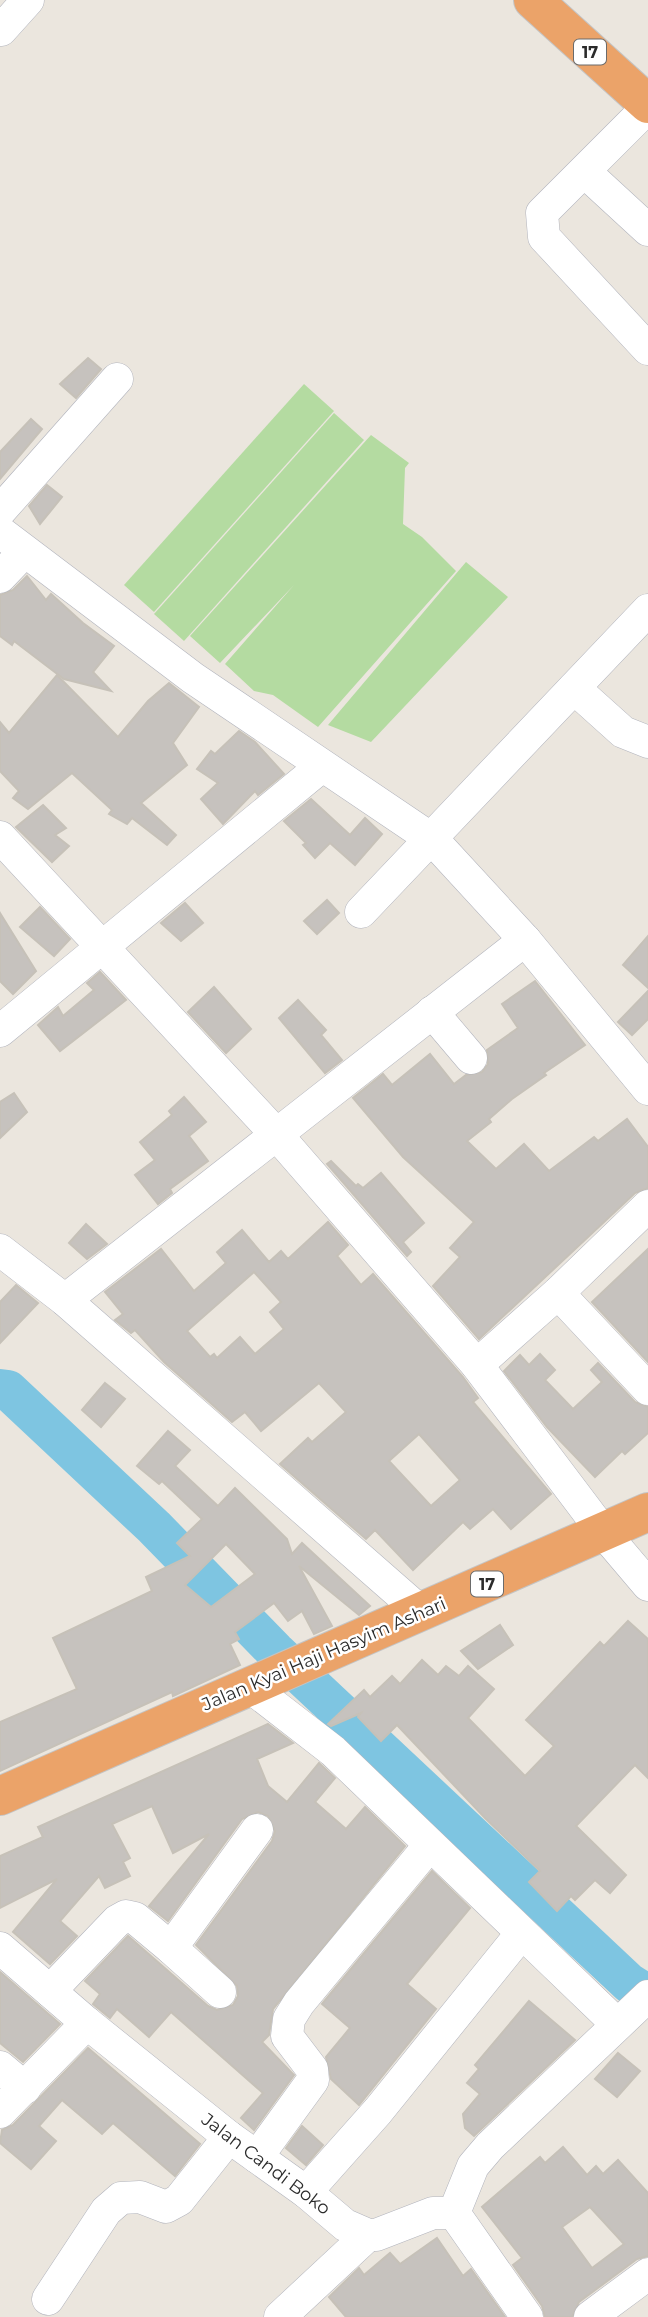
<svg xmlns="http://www.w3.org/2000/svg" width="648" height="2317" viewBox="0 0 648 2317" font-family="Montserrat,sans-serif">
<style>
.green{fill:#b4dba1}
.lines{fill:none;stroke-linecap:round;stroke-linejoin:round}
.river{stroke:#7ec5e1;stroke-width:40}
.building{fill:#c6c2be;stroke:#c6c1b8;stroke-width:2;fill-rule:evenodd}
.minor-casing{stroke:#b2b4bd;stroke-width:33}
.highway-casing{stroke:#c4c4c4;stroke-width:40}
.minor{stroke:#fff;stroke-width:32}
.highway{stroke:#eba369;stroke-width:38}
.labels{text-anchor:middle;dominant-baseline:central;stroke-width:5;stroke-linejoin:round;paint-order:stroke}
.shield{fill:#fff;stroke:#6b6b6b;stroke-width:2}
.shield-label{font-size:16px;font-weight:bold;fill:#2b2b2b}
.street-label{font-size:18px;fill:#2b2b2b;stroke:#fff}
</style>
<rect width="100%" height="100%" fill="#ebe6de"/>
<g class="green">
<path d="M304,384L334,411L154,612L124,585Z"/>
<path d="M334,413L364,440L184,641L154,614Z"/>
<path d="M371,435L409,463L405,468L403,524L422,537L456,571L318,727L273,695L254,691L225,664L294,585L220,663L190,636Z"/>
<path d="M466,562L508,597L371,742L328,725Z"/>
</g>
<g class="lines">
<path class="river" d="M0,1389L8,1390L154,1527L275,1651L629,1983L648,1995"/>
</g>
<g class="building">
<path d="M88,358L101,369L76,398L60,384Z"/>
<path d="M31,419L42,429L0,479V452Z"/>
<path d="M47,485L62,497L40,524L29,506Z"/>
<path d="M27,576L46,600L51,594L83,623L114,646L93,672L111,691L64,679L14,641L12,645L0,636V595L13,590Z"/>
<path d="M57,675L118,737L148,701L169,683L199,707L173,743L187,765L141,803L176,835L167,845L132,818L127,824L109,814L112,810L72,773L28,809L13,798L19,791L0,771V722L9,733Z"/>
<path d="M239,731L255,742L284,774L258,795L255,791L223,824L201,799L218,783L197,769L211,751L215,754Z"/>
<path d="M311,799L350,835L365,818L382,834L355,865L330,843L315,858L303,845L306,843L284,821Z"/>
<path d="M43,805L66,828L55,835L69,846L52,862L16,827Z"/>
<path d="M327,900L339,913L317,934L304,921Z"/>
<path d="M185,903L203,923L181,941L161,923Z"/>
<path d="M40,907L70,939L54,956L20,927Z"/>
<path d="M0,913L36,971L13,994L0,981Z"/>
<path d="M648,936V988L623,965Z"/>
<path d="M100,972L126,1000L60,1051L38,1025L58,1007L63,1016L94,990L87,983Z"/>
<path d="M535,981L585,1045L544,1073L546,1075L512,1099L489,1119L491,1122L467,1141L496,1169L524,1144L549,1171L594,1137L598,1141L627,1119L648,1147V1188L635,1193L479,1339L433,1286L460,1257L450,1248L474,1222L403,1157L353,1098L383,1074L392,1085L430,1054L454,1084L466,1075L482,1072L488,1064L487,1050L518,1028L502,1004Z"/>
<path d="M214,987L251,1029L226,1053L188,1012Z"/>
<path d="M648,991V1019L632,1035L618,1022Z"/>
<path d="M298,1000L326,1030L321,1035L342,1060L325,1073L279,1018Z"/>
<path d="M14,1093L27,1112L0,1138V1102Z"/>
<path d="M184,1097L206,1122L189,1136L208,1161L170,1189L172,1193L158,1204L135,1175L155,1160L140,1142L172,1115L169,1111Z"/>
<path d="M331,1161L356,1186L358,1184L363,1188L381,1173L424,1223L403,1242L411,1252L407,1256L327,1164Z"/>
<path d="M328,1222L348,1245L337,1256L361,1285L373,1274L463,1377L478,1398L473,1402L551,1494L511,1529L493,1509L470,1529L463,1522L413,1570L375,1530L366,1539L280,1464L308,1438L312,1442L346,1412L319,1383L261,1431L245,1412L232,1422L164,1362L135,1330L131,1333L115,1320L123,1314L105,1292L161,1249L194,1291L226,1263L217,1252L242,1230L269,1262L281,1251L288,1259ZM254,1272L281,1302L270,1312L284,1329L255,1354L240,1337L217,1358L214,1354L210,1357L187,1331ZM419,1434L460,1480L431,1506L389,1461Z"/>
<path d="M86,1224L107,1244L87,1259L69,1243Z"/>
<path d="M648,1249V1362L592,1302Z"/>
<path d="M16,1285L38,1303L0,1343V1302Z"/>
<path d="M540,1354L555,1370L545,1380L573,1409L602,1382L591,1370L598,1363L635,1402L648,1407V1433L625,1454L622,1451L595,1477L547,1427L504,1371L520,1355L529,1365Z"/>
<path d="M105,1383L125,1399L101,1427L82,1410Z"/>
<path d="M168,1431L190,1450L175,1466L218,1506L235,1488L287,1539L292,1554L302,1543L370,1606L359,1615L299,1566L332,1626L314,1634L302,1611L288,1621L274,1603L235,1632L239,1639L230,1644L240,1665L173,1696L172,1692L0,1771V1722L77,1689L53,1638L152,1591L146,1577L190,1556L177,1543L202,1519L162,1481L159,1484L137,1466ZM226,1544L255,1574L211,1607L185,1585Z"/>
<path d="M628,1621L648,1639V1778L635,1765L576,1826L626,1875L610,1893L595,1880L575,1900L571,1896L557,1911L529,1882L540,1871L485,1818L397,1725L381,1741L358,1717L361,1713L331,1726L328,1724L364,1690L370,1697L392,1676L400,1684L422,1660L438,1675L446,1666L459,1676L468,1666L494,1689L468,1718L525,1776L554,1746L526,1720L600,1642L604,1646Z"/>
<path d="M500,1625L513,1645L478,1669L461,1651Z"/>
<path d="M268,1724L293,1743L257,1759L268,1786L287,1802L319,1763L335,1778L315,1802L346,1829L365,1807L405,1846L273,2009L269,2035L262,2042L294,2075L254,2130L241,2118L263,2093L171,2012L149,2037L117,2009L110,2018L93,2004L100,1994L85,1981L128,1936L208,2006L217,2010L233,2005L238,1996L237,1986L196,1945L272,1841L275,1831L268,1816L258,1812L242,1819L168,1921L149,1906L209,1834L173,1853L152,1806L112,1824L130,1858L123,1862L130,1876L105,1888L99,1876L60,1921L77,1936L50,1964L13,1932L57,1879L0,1908V1856L43,1837L38,1827Z"/>
<path d="M432,1871L470,1908L407,1984L436,2009L359,2105L331,2079L326,2057L350,2028L322,2004Z"/>
<path d="M0,1972L60,2024L23,2062L0,2043Z"/>
<path d="M529,2001L575,2040L474,2136L465,2128L463,2114L480,2094L467,2083L479,2069L475,2065Z"/>
<path d="M88,2048L200,2144L175,2176L113,2123L102,2134L62,2100L39,2126L56,2141L31,2169L0,2143L2,2130L13,2125Z"/>
<path d="M618,2053L640,2071L617,2097L595,2079Z"/>
<path d="M302,2126L323,2145L306,2165L286,2148Z"/>
<path d="M563,2147L587,2175L596,2166L603,2174L618,2160L648,2193V2256L637,2259L579,2302L572,2317H545L542,2306L513,2265L522,2258L482,2207L540,2157L545,2163ZM590,2207L624,2244L592,2268L562,2227Z"/>
<path d="M437,2238L463,2276L471,2269L505,2317H346L329,2297L359,2268L364,2275L390,2253L400,2264Z"/>
</g>
<g class="lines">
<g class="minor-casing">
<g id="minor">
<path d="M1,30L28,0"/>
<path d="M648,107L542,213L544,237L648,349"/>
<path d="M585,172L648,230"/>
<path d="M0,511L117,379"/>
<path d="M0,532L193,678L433,840L525,940L648,1089"/>
<path d="M0,577L23,553"/>
<path d="M574,688L623,732L648,742"/>
<path d="M0,837L277,1135L477,1365"/>
<path d="M361,912L648,610"/>
<path d="M432,1012L471,1058"/>
<path d="M0,1031L322,766"/>
<path d="M648,1206L558,1293L477,1365L603,1532L648,1585"/>
<path d="M0,1250L65,1300L421,1612"/>
<path d="M558,1293L648,1389"/>
<path d="M65,1300L525,940"/>
<path d="M249,1686L333,1751L617,2024"/>
<path d="M0,1948L87,2023L229,2137L306,2192L345,2225L368,2235H376L433,2213H454L527,2317"/>
<path d="M171,1948L220,1992"/>
<path d="M50,1991L117,1921L126,1916L135,1918L171,1948L257,1830"/>
<path d="M0,2067L25,2088"/>
<path d="M0,2112L87,2023"/>
<path d="M257,2157L313,2080L312,2069L287,2036L289,2019L299,2003L429,1846"/>
<path d="M306,2192L378,2111L521,1934"/>
<path d="M454,2213L473,2166L490,2146L648,1996"/>
<path d="M48,2299L106,2211L121,2198L140,2197L166,2207L179,2200L229,2137"/>
<path d="M280,2317L368,2235"/>
<path d="M590,2317L648,2274"/>
</g>
</g>
<g class="highway-casing">
<g id="highway">
<path d="M533,0L648,104"/>
<path d="M0,1796L648,1512"/>
</g>
</g>
<use href="#minor" class="minor"/>
<use href="#highway" class="highway"/>
</g>
<g class="labels">
<g class="shield">
<rect x="574" y="39.5" width="32" height="25" rx="5"/>
<rect x="471" y="1571.5" width="32" height="25" rx="5"/>
</g>
<g class="shield-label">
<text x="590" y="52">17</text>
<text x="487" y="1584">17</text>
</g>
<g class="street-label">
<text transform="translate(324 1654) rotate(-23)">Jalan Kyai Haji Hasyim Ashari</text>
<text transform="translate(266 2164) rotate(37)">Jalan Candi Boko</text>
</g>
</g>
</svg>
